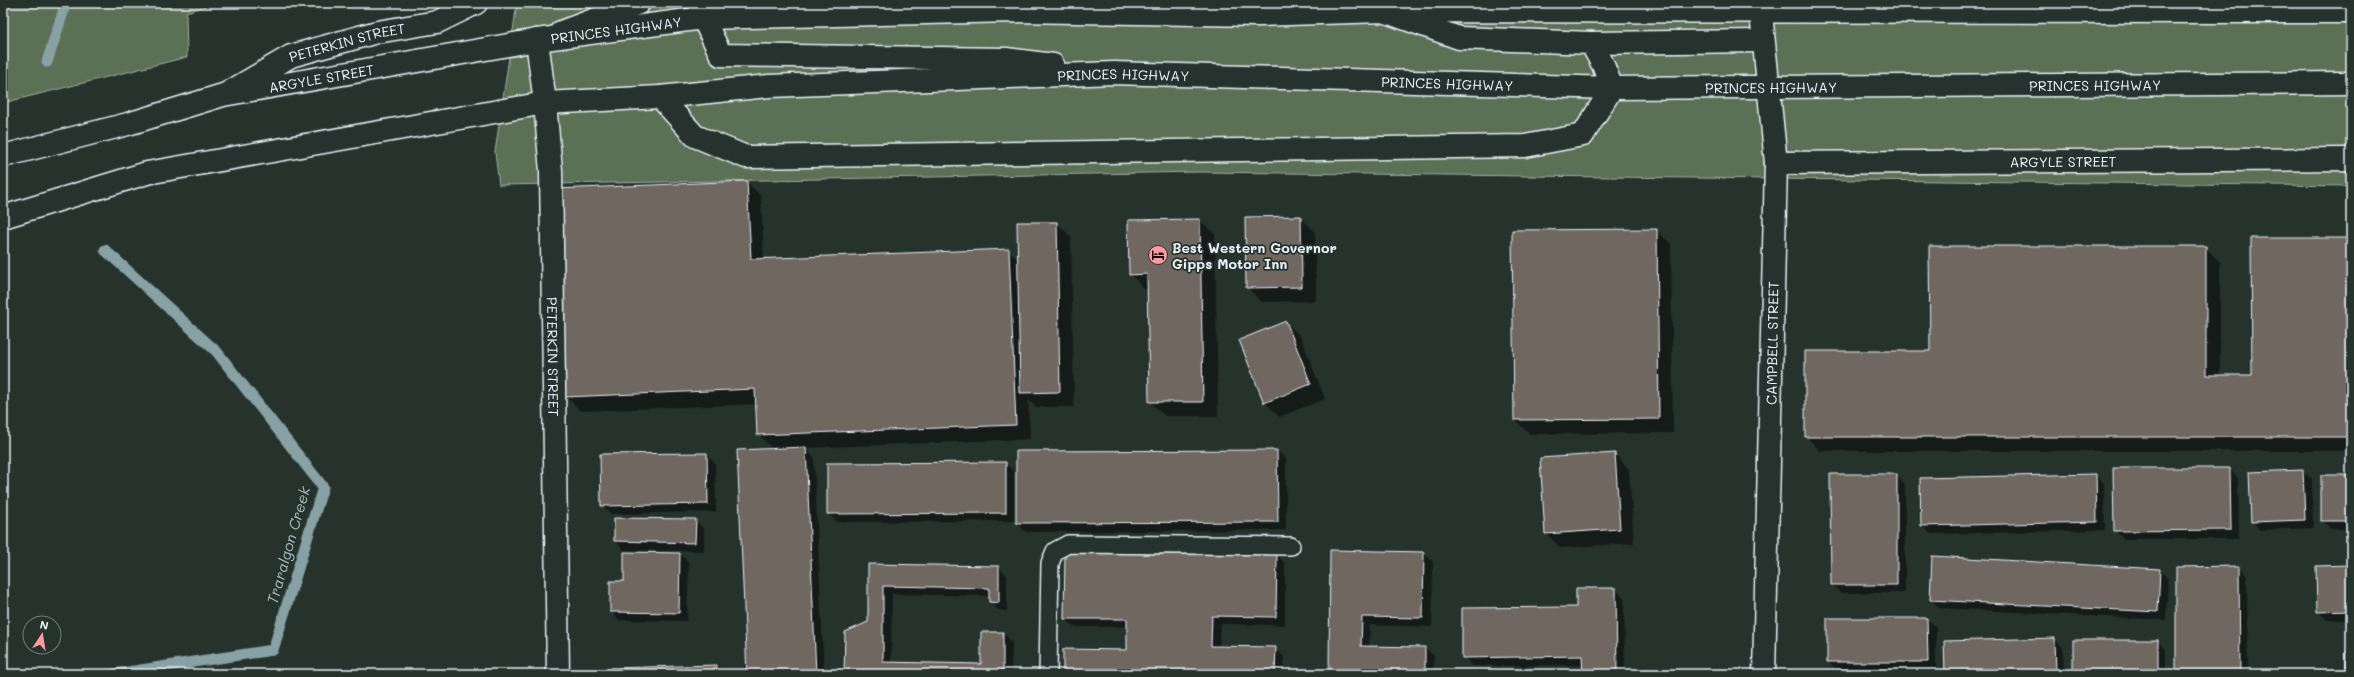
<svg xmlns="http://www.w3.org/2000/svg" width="2354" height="677" viewBox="0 0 2354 677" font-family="Mali,sans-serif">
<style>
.green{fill:#5b7054;stroke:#a2b0a6}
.shadow{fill:#0007}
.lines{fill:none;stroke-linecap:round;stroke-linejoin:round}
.stream{stroke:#88a1a5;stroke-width:11}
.building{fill:#6f6761;stroke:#e8f1f8}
.lane-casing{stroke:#e8f1f8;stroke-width:20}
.street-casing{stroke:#e8f1f8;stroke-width:25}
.highway-casing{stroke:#e8f1f8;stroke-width:25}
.lane{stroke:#26332d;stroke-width:17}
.street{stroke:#26332d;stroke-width:22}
.highway{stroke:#26332d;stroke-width:22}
.labels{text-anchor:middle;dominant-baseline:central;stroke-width:3.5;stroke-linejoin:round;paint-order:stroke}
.street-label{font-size:14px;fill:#e8f1f8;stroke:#26332d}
.poi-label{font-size:14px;font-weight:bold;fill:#e8f1f8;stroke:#26332d;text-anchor:start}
.water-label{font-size:15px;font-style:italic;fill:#a8bcc1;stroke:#26332d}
</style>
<rect width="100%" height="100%" fill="#26332d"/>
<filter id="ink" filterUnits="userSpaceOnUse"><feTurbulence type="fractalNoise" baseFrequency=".025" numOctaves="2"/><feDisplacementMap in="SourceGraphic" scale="8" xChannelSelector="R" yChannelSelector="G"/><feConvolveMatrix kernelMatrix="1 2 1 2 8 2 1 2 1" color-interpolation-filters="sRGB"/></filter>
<g filter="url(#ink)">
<g class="green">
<path d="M3,3H216L186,12L187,57L3,103Z"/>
<path d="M517,3H2351V186L1200,172L499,185L495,152Z"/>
</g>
<g class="shadow">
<path d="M747,182L761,196L764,260L1008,250L1019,260L1057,223L1071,237L1074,407H1036L1028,400L1030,439L804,448L814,457L824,674H748L774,450L758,434L757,404L580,411L566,396Z"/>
<path d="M1300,217L1315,232L1316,301L1261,302L1247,287Z"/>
<path d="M1200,220L1215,234L1218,416H1165L1150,402L1148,289H1144L1130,274L1129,221Z"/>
<path d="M1656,230L1671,244L1673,433L1530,434L1515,420Z"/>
<path d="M2351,239V451H1820L1806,436L1931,352L2205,247L2220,262V376H2253Z"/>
<path d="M1286,322L1301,337L1325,399L1279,417L1265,402Z"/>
<path d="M1277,451L1286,459V530L1026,532L1017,523Z"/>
<path d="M706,454L715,463L716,512L611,514L602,505Z"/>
<path d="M1615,454L1629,469L1634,543L1560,548L1546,533Z"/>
<path d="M1006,463L1014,472V521L837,522L828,514Z"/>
<path d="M2230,469L2238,478L2239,539H2123L2115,530Z"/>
<path d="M2303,471L2312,480L2313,528L2260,530L2252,521Z"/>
<path d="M1896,475L1905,484V593H1841L1832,585Z"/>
<path d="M2096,475L2104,483L2105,530L1931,534L1922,526Z"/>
<path d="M2351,476V529H2331L2322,521Z"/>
<path d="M695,520L704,529V551L624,550L615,541Z"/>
<path d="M1331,552L1424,553L1433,562L1432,627L1370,625L1369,647L1425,648L1434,656L1433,674H1330Z"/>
<path d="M680,554L689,563L687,621L619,620L611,611L624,582Z"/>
<path d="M1277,555L1285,564V625L1220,624L1219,647L1275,648L1284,657V674H1064L1128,651V627H1074L1065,618Z"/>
<path d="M869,565L999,567L1007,576V611L998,610L990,602V596L892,594L891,664L982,665V633H1003L1012,642L1011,674H845L869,623Z"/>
<path d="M2351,566V620H2327L2318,611Z"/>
<path d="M2239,567L2247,576L2248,674H2177Z"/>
<path d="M2160,570L2168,579L2166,620L1939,608L1931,599Z"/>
<path d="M1615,589L1624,598L1625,674H1584V665L1472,666L1464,657Z"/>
<path d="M1927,619L1936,627V670H1837L1828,662Z"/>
<path d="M2055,639L2063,648L2064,674H1946Z"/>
<path d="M2157,641L2166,649V674H2074Z"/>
<path d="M717,666L725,674H612Z"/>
</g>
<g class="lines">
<g class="stream">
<path d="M47,62L66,3"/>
<path d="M105,250L217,352L323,487L273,650L114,674"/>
</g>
</g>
<g class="building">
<path d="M747,181L751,259L1009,249L1016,425L757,435L755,389L565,397L556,189Z"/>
<path d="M1301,216L1302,287L1246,288L1245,217Z"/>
<path d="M1200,219L1203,402H1149L1147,274L1129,275L1128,220Z"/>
<path d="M1017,222H1057L1060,392L1020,393Z"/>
<path d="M1657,229L1659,419L1514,420L1512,230Z"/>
<path d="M2251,238H2351V437H1805V351H1930L1929,246H2206V375H2252Z"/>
<path d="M1286,321L1311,384L1264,403L1239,340Z"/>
<path d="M806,447L816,674H747L737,450Z"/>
<path d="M1277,450L1278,522L1016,523V451Z"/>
<path d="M707,453L708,504L601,506L600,454Z"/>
<path d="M1615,453L1620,529L1545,534L1540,458Z"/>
<path d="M1006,462V513L827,514V463Z"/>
<path d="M2113,468H2230L2231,530L2114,531Z"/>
<path d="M2303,470L2305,520L2251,522L2249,472Z"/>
<path d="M1830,474H1897V585H1831Z"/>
<path d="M2096,474L2097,522L1921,526L1920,478Z"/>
<rect x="2321" y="475" width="30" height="46"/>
<path d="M614,518L696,519L695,543L614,541Z"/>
<path d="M1330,550L1424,552L1423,618L1362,617L1361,646L1425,647V674H1329Z"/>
<path d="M624,552L680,553L679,613L610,612V581H624Z"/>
<path d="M1065,553L1277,554L1276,617L1212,616L1211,646L1276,647L1275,674H1063V649L1127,650V619H1064Z"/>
<path d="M1932,556L2160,569L2158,612L1930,600Z"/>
<path d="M868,564L999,566V603L989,602V588L883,586V662L981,664V632H1003V674H844L845,632L868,622Z"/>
<path d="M2351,565V611L2317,612L2316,566Z"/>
<path d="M2239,566L2240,674H2176V567Z"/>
<path d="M1576,588H1616L1617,674H1583L1582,656L1462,658V608L1576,607Z"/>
<path d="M1827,618H1927L1928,662H1827Z"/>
<path d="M2055,638L2056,674H1945L1944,641Z"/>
<rect x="2073" y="640" width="85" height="34"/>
<rect x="2346" y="652" width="5" height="22"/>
<path d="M717,665V674H611V668Z"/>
</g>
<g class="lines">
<g class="lane-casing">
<path id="lane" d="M1048,674L1050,563L1055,551L1068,544L1291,546"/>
</g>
<g class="street-casing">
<g id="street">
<path d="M700,3L703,18"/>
<path d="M1761,13L1776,163L1764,674"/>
<path d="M561,32L639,3"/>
<path d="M1591,43L1763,41"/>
<path id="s1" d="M226,94L291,56L377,32L437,22L476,3"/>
<path d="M660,97L695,136L746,157L1525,146L1583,135L1612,88L1603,65L1591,43L1459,38L1386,12"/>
<path id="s2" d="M545,103L551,171L558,674"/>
<path id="s3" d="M1776,163L2351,159"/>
</g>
</g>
<g class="highway-casing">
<g id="highway">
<path d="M703,18L721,55L1006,59L1053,65"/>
<path d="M537,40L545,103"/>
<path id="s4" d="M3,156L128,124L223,95L537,40L703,18L1015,11L1258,15L1385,11L2351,12"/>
<path id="s5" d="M3,217L147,173L545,103L660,97L769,86L1114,73L1612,88L2351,83"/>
</g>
</g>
<use href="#lane" class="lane"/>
<use href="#street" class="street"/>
<use href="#highway" class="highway"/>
</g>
</g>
<defs>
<g id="hotel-disc" transform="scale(1)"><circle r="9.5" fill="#ff9aa2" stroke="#26332d"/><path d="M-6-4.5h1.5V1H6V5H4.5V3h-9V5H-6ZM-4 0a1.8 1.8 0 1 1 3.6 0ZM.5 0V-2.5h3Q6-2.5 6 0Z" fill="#111"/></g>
</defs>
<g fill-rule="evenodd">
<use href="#hotel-disc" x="1158" y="255"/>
</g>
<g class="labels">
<g class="street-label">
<text stroke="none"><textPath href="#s4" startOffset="627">PRINCES HIGHWAY</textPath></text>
<text stroke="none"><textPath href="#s1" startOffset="133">PETERKIN STREET</textPath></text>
<text stroke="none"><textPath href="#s5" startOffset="1134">PRINCES HIGHWAY</textPath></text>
<text stroke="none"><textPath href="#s4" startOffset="328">ARGYLE STREET</textPath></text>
<text stroke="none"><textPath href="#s5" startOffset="1458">PRINCES HIGHWAY</textPath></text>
<text stroke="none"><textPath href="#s5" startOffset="2106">PRINCES HIGHWAY</textPath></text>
<text stroke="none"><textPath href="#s5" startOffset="1782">PRINCES HIGHWAY</textPath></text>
<text stroke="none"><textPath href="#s3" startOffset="287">ARGYLE STREET</textPath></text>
<text transform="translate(1772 343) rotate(-89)">CAMPBELL STREET</text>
<text stroke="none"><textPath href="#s2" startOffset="254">PETERKIN STREET</textPath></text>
</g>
<g class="poi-label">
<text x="1172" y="247">Best Western Governor<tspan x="1172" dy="16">Gipps Motor Inn</tspan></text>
</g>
<g class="water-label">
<text transform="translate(288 545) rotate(-74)">Traralgon Creek</text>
</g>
</g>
<rect width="2354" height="677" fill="none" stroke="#26332d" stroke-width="16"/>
<rect x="8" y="8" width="2338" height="661" fill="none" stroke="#e8f1f8" stroke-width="1.5" filter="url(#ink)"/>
<g transform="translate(42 635) rotate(12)"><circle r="19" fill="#26332d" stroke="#747f7e"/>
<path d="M0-3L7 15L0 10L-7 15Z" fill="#ff9aa2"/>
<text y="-6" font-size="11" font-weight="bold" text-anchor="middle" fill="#e8f1f8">N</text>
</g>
</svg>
